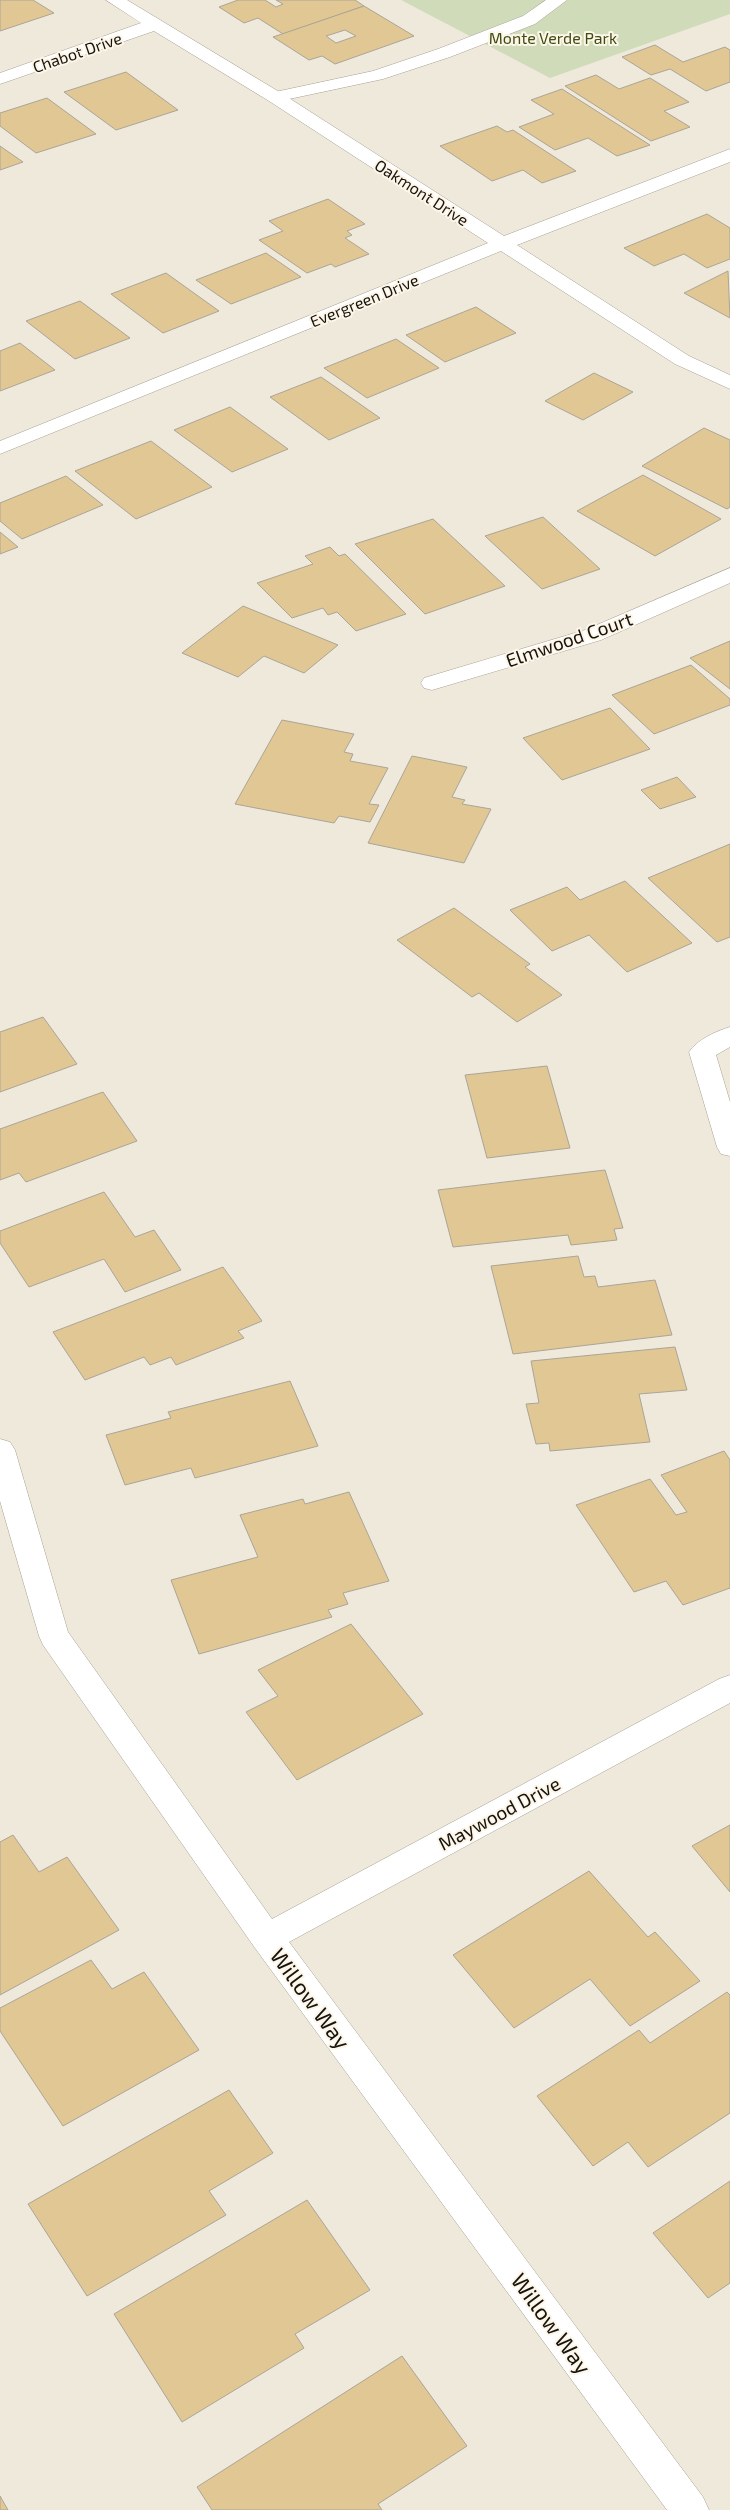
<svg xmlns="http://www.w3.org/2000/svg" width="730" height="2510" viewBox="0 0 730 2510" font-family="'Exo 2',sans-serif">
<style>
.green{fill:#d0dbba}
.building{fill:#e0c793;stroke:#aba598;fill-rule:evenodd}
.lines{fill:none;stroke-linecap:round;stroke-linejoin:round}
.lane-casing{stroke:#a8a194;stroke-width:1}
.street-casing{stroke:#a8a194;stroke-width:1}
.lane{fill:#fff;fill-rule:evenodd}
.street{fill:#fff;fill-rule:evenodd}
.labels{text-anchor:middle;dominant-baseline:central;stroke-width:4;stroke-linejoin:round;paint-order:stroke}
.far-park-label{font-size:16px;fill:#3e4c12;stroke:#fdf6e8}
.far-street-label{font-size:16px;fill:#15130e;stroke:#fdf6e8}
.street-label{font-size:19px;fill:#15130e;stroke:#fdf6e8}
.near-street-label{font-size:22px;fill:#15130e;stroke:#fdf6e8}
</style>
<rect width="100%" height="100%" fill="#efe9db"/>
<path class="green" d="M401,0H730V14L550,78Z"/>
<g class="building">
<path d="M0,0H33L54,13L0,31Z"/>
<path d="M238,0H265L276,7L283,4L276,0H355L364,6L283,34L258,18L244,23L219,7Z"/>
<path d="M364,6L414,36L335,64L322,56L309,60L273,37ZM345,30L356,36L336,43L326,36Z"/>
<path d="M655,45L683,62L725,47L730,50V82L706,91L670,69L651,75L622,57Z"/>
<path d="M126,72L178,110L116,130L64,92Z"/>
<path d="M596,75L619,89L650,78L689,102L664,111L690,127L651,141L565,86Z"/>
<path d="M562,89L650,145L617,156L588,138L555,150L519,127L554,114L531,100Z"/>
<path d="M47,98L96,134L36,153L0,126V113Z"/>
<path d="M497,126L507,132L513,130L576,171L542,183L523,170L492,181L440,146Z"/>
<path d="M0,146L23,162L0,170Z"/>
<path d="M328,199L365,224L347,231L352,235L345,238L369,254L335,267L331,264L307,273L259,240L283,231L269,221Z"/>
<path d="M707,214L730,228V259L707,268L684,254L654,266L624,248Z"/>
<path d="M266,253L301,277L231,304L196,280Z"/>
<path d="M728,271L730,318L684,293Z"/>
<path d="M166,273L219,311L163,333L111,294Z"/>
<path d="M80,301L130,338L75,359L26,321Z"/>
<path d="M476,307L516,333L445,362L406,335Z"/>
<path d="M396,339L439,368L367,398L324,368Z"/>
<path d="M20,343L55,370L0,391V351Z"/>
<path d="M594,373L633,392L583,420L545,401Z"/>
<path d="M321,377L380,418L329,440L270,397Z"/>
<path d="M230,407L288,449L232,472L174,430Z"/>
<path d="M704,428L730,440V507L727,509L642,466Z"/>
<path d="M151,441L212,487L136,519L75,471Z"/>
<path d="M643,475L721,519L655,556L577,511Z"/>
<path d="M66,476L103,505L22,539L0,521V503Z"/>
<path d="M543,517L600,569L542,589L485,536Z"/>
<path d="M433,519L505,586L425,614L355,544Z"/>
<path d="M0,532L18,547L0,554Z"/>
<path d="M330,547L339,556L345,554L406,614L356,631L337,612L328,615L323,608L292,618L257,583L313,564L305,556Z"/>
<path d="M243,606L338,645L304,673L264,656L238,677L182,653Z"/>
<path d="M730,641V689L690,658Z"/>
<path d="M691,665L730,699V705L654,734L612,695Z"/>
<path d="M610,708L650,749L562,780L523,738Z"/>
<path d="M282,720L354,734L344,752L353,754L350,761L388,768L369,804L379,805L370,822L339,816L334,823L235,804Z"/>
<path d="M412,756L467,767L452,797L465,800L462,804L491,809L464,863L368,843Z"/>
<path d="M677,777L696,797L660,809L641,790Z"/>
<path d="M730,844V937L717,942L648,878Z"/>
<path d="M625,881L692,943L627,972L589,935L552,951L510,910L567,887L580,900Z"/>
<path d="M454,908L530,964L525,967L562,995L517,1022L479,993L472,997L397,940Z"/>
<path d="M43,1017L77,1064L0,1092V1032Z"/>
<path d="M547,1066L570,1148L487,1158L465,1075Z"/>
<path d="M103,1092L137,1141L26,1182L19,1173L0,1180V1129Z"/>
<path d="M605,1170L623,1228L614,1229L617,1240L571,1245L568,1235L453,1247L438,1190Z"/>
<path d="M104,1192L135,1237L154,1230L181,1270L125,1292L104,1259L29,1287L0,1243V1231Z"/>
<path d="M578,1256L584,1277L595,1276L598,1287L655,1280L672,1335L513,1354L491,1266Z"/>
<path d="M223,1267L262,1321L238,1331L244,1338L176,1365L171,1357L150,1365L144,1357L85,1380L53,1332Z"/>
<path d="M675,1347L687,1390L639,1394L650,1442L550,1451L549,1443L536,1444L526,1404L539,1403L531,1361Z"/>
<path d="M290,1381L318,1446L195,1478L191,1468L125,1485L106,1435L171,1418L168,1412Z"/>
<path d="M724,1451L730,1460V1588L683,1605L666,1581L634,1592L576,1505L650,1479L676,1515L687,1512L661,1475Z"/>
<path d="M349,1492L389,1581L343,1593L348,1604L328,1610L332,1617L199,1654L171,1580L258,1557L240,1515L303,1499L305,1504Z"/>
<path d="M351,1624L423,1714L297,1780L246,1712L278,1696L258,1670Z"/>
<path d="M730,1825V1892L692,1846Z"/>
<path d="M13,1835L39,1872L67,1857L119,1930L0,1995V1842Z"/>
<path d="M589,1871L648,1937L655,1932L700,1981L630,2026L590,1979L514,2028L453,1955Z"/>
<path d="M91,1960L112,1989L144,1972L199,2050L63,2126L0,2031V2008Z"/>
<path d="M727,1992L730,1995V2113L648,2167L628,2142L593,2166L537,2096L639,2030L650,2043Z"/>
<path d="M229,2090L273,2153L209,2191L226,2215L87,2296L28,2204Z"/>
<path d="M730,2181V2283L708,2298L653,2233Z"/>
<path d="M307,2200L370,2290L295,2334L304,2348L182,2422L114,2314Z"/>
<path d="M402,2356L467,2446L378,2504L382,2510H212L197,2487Z"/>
<path d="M0,2496L8,2510H0Z"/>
</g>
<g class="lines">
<g class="lane-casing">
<path id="lane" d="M546,0H567L535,24L450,57L383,79L275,102L269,101L266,97L269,93L275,92L373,71L438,49L523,16Z"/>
</g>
<g class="street-casing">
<g id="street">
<path d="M106,0H127L281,93L504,236L730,149V162L517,245L689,356L730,375V389L675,364L501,251L0,454V441L488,243L269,101L154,31L0,84V73L141,23Z"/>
<path d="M730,568V583L601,640L432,690L424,688L421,683L424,678L585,630Z"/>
<path d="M730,1027V1047L716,1055L730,1102V1156L721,1154L717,1147L689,1052C697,1040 716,1031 730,1027Z"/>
<path d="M0,1439L10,1442L15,1450L68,1632L272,1919L719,1679L730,1675V1703L289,1942L703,2497L709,2510H667L255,1948L43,1645L39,1636L0,1501Z"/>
</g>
</g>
<use href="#lane" class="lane"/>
<use href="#street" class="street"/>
</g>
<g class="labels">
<g class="far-park-label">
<text x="553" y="37">Monte Verde Park</text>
</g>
<g class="far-street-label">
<text transform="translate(77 52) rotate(-19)">Chabot Drive</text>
<text transform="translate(422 192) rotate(33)">Oakmont Drive</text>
<text transform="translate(364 300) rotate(-22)">Evergreen Drive</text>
</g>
<g class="street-label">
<text transform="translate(569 639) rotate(-19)">Elmwood Court</text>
<text transform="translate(499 1813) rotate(-28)">Maywood Drive</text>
</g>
<g class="near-street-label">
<text transform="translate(311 1998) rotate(54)">Willow Way</text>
<text transform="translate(552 2323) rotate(54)">Willow Way</text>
</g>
</g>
</svg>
